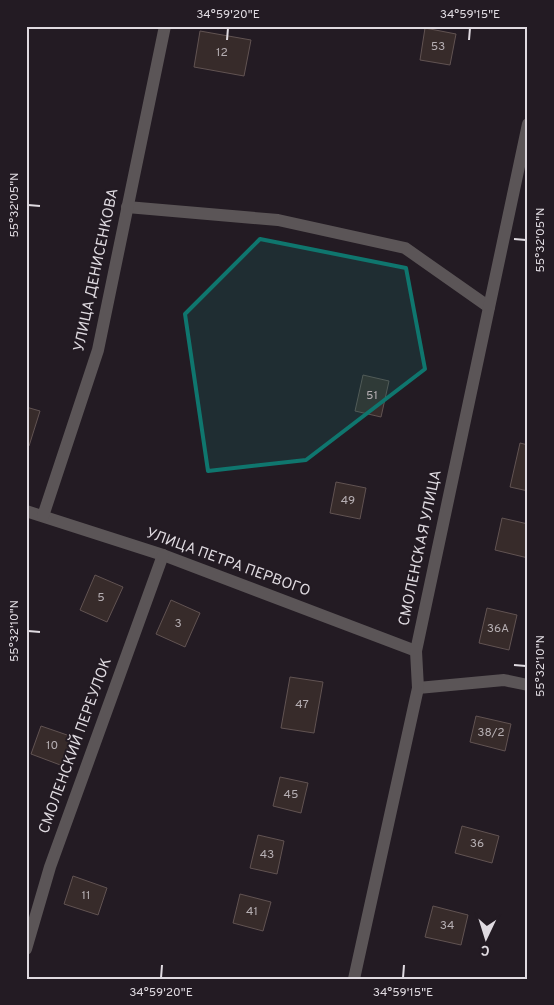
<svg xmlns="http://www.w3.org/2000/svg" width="554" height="1005" viewBox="0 0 554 1005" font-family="Overpass,sans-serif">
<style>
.building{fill:#372b2a;stroke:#615352}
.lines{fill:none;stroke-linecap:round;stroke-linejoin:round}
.minor{stroke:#5b5557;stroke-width:12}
.tertiary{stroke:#5b5557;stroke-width:12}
.marked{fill:#0f766e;fill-opacity:0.2;stroke:#0f766e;stroke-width:4;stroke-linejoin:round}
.ticks{fill:none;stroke:#dfdae0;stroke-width:2}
.labels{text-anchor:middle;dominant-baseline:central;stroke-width:4;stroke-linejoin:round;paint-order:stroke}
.number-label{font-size:12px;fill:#b5aeb2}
.street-label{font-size:15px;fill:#dfdae0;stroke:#231b23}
.neatline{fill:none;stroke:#dfdae0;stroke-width:2}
.ticks-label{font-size:12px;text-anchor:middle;fill:#dfdae0}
</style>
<rect width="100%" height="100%" fill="#231b23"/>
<g class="building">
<path d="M425,28L456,34L450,65L420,60Z"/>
<path d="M200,31L251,40L244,76L194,67Z"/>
<path d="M363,375L389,381L381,417L355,411Z"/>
<path d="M26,407L40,411L29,446L26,445Z"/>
<path d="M520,443L528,445V491L510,487Z"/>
<path d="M336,482L366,488L360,519L330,513Z"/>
<path d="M502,518L528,524V558L495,550Z"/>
<path d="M95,575L123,587L107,622L80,610Z"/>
<path d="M171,600L200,613L185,647L156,634Z"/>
<path d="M487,608L517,615L509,650L479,643Z"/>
<path d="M290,677L323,682L314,733L281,728Z"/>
<path d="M476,716L511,724L505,751L470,742Z"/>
<path d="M41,726L73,737L63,766L31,754Z"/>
<path d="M280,777L308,783L301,813L273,806Z"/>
<path d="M462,826L499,836L492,863L455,853Z"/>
<path d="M258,835L284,841L277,874L250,868Z"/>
<path d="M73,876L107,888L98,915L64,904Z"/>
<path d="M240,894L271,902L263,931L233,923Z"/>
<path d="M433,906L468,915L461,945L425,937Z"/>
</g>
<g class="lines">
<g class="minor">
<path d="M127,207L278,220L405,248L489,307"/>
<path d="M26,511L163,555L416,651"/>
<path d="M43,516L98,350L165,26"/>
<path d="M418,688L504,680L528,685"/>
<path d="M26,949L50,867L163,555"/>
</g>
<path class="tertiary" d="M354,979L418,688L416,651L528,124"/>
</g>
<path class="marked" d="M260,239L406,268L425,369L306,460L208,471L185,314Z"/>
<path class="ticks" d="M227,40L228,28M469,40L470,28M28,205L40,206M514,239L526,240M28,631L40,632M514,665L526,666M161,978L162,965M403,978L404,965"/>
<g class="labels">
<g class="number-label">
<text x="438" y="47">53</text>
<text x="222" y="53">12</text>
<text x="372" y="396">51</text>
<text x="348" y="501">49</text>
<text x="101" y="598">5</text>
<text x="178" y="624">3</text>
<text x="498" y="629">36А</text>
<text x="302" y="705">47</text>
<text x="491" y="733">38/2</text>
<text x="52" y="746">10</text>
<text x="291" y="795">45</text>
<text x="477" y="844">36</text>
<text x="267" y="855">43</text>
<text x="86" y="896">11</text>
<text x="252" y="912">41</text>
<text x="447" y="926">34</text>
</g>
<g class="street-label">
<text transform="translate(97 270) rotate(-78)">УЛИЦА ДЕНИСЕНКОВА</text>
<text transform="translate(421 548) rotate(-78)">СМОЛЕНСКАЯ УЛИЦА</text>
<text transform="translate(228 563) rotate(20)">УЛИЦА ПЕТРА ПЕРВОГО</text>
<text transform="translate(76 746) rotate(-70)">СМОЛЕНСКИЙ ПЕРЕУЛОК</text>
</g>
</g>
<rect width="554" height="1005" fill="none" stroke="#231b23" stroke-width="55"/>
<g transform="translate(486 938) rotate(184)" stroke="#231b23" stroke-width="4" paint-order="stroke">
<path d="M0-4L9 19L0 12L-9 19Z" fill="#dfdae0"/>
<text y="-8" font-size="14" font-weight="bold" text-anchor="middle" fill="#dfdae0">С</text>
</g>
<rect x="28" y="28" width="498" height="950" class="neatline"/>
<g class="ticks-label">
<text x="228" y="18">34°59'20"E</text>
<text x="470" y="18">34°59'15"E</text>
<text transform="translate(14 205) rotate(-90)" y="4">55°32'05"N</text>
<text transform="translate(540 240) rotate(-90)" y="4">55°32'05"N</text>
<text transform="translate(14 631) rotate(-90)" y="4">55°32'10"N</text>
<text transform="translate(540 666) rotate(-90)" y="4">55°32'10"N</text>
<text x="161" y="996">34°59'20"E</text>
<text x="403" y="996">34°59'15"E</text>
</g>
</svg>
